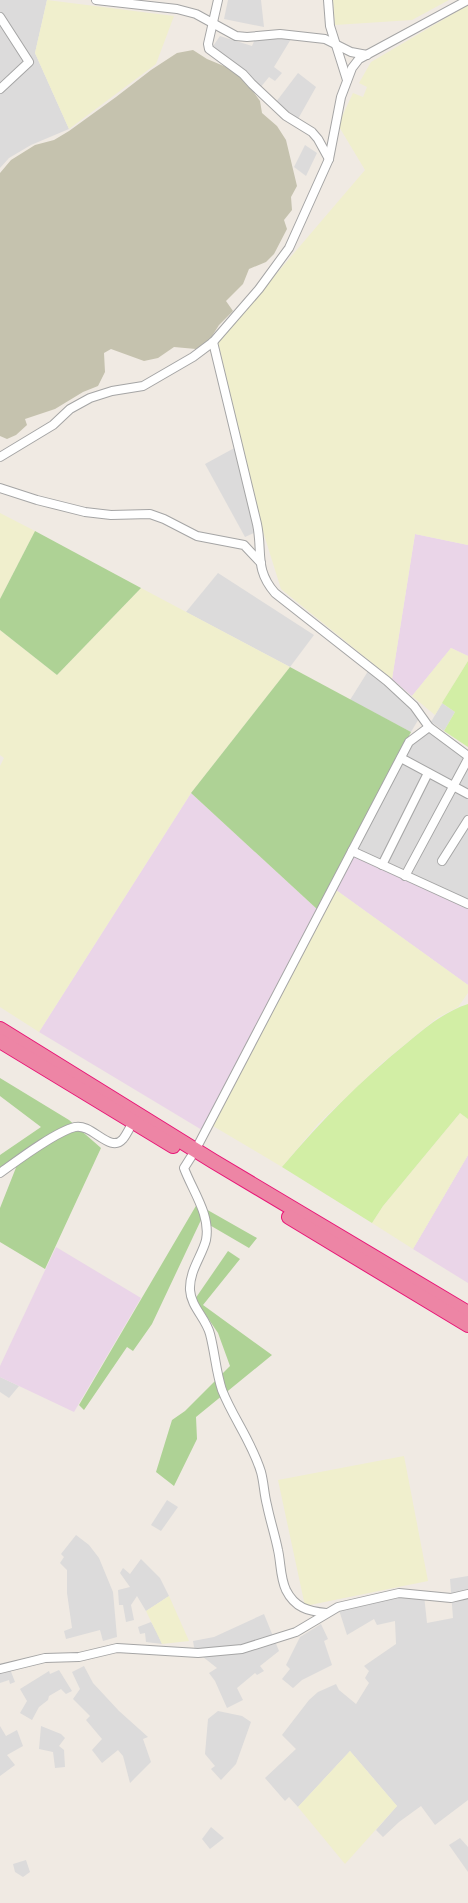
<svg xmlns="http://www.w3.org/2000/svg" width="468" height="1903" viewBox="0 0 468 1903" font-family="'Varela Round',sans-serif">
<style>
.residential{fill:#dcdbdb}
.industrial{fill:#ead5e8}
.construction{fill:#c5c2ae}
.farmland{fill:#f0efcd}
.grass{fill:#d2eea5}
.forest{fill:#aed295}
.lines{fill:none;stroke-linecap:round;stroke-linejoin:round}
.street-casing{stroke:#a5a5a5;stroke-width:10}
.highway-casing{stroke:#e81677;stroke-width:16}
.street{stroke:#fff;stroke-width:8}
.highway{stroke:#ed85a5;stroke-width:14}
</style>
<rect width="100%" height="100%" fill="#f0eae3"/>
<g class="residential">
<path d="M0,0H47L35,53L69,129L31,145L9,158L0,168Z"/>
<path d="M228,0H261L264,27L224,19Z"/>
<path d="M220,36L252,46L255,39H291L274,67L282,73L275,81L269,77L260,88L242,69L211,49Z"/>
<path d="M298,73L316,87L298,119L276,102Z"/>
<path d="M305,145L317,153L306,176L294,167Z"/>
<path d="M238,446L258,531L245,537L205,464Z"/>
<path d="M218,573L314,635L290,667L186,612Z"/>
<path d="M370,668L421,715L411,732L350,700Z"/>
<path d="M442,703L455,712L444,731L431,722Z"/>
<path d="M429,727L468,756V904L352,851L409,742Z"/>
<path d="M0,1377L19,1386L9,1398L0,1392Z"/>
<path d="M167,1500L178,1507L161,1531L151,1525Z"/>
<path d="M76,1535L89,1545L99,1558L113,1592L117,1637L103,1641L100,1630L66,1639L64,1631L72,1628L67,1593V1570L60,1563L64,1557L61,1554Z"/>
<path d="M141,1559L160,1578L169,1596L146,1611L137,1596L131,1605L134,1620L126,1622L123,1605H119L118,1590L130,1587L120,1573L123,1568L130,1574Z"/>
<path d="M468,1576V1800L435,1825L421,1806L399,1822L383,1837L376,1830L397,1806L350,1751L298,1807L289,1797L285,1801L265,1778L296,1749L282,1735L309,1700L318,1692L336,1684L339,1690L356,1704L369,1683L365,1678L369,1671L364,1666L396,1644L395,1621L377,1625L374,1619L347,1635L338,1607L378,1597L424,1595L427,1623L453,1618L450,1579Z"/>
<path d="M264,1614L279,1651L260,1666L264,1671L257,1675L255,1673L237,1688L243,1700L227,1708L215,1681L209,1673L217,1668L198,1653L194,1647L193,1641L214,1637Z"/>
<path d="M151,1622L158,1634L162,1644L146,1642L145,1633L140,1634L138,1627Z"/>
<path d="M321,1624L328,1639L324,1641L332,1665L302,1680L293,1688L282,1679L290,1669L286,1665L300,1637Z"/>
<path d="M84,1666L93,1683L119,1711L148,1737L143,1739L151,1762L130,1783L123,1756L118,1750L102,1763L92,1750L102,1739L86,1720L90,1716L73,1699L80,1689L72,1672Z"/>
<path d="M10,1669L15,1682L10,1684L9,1680L0,1683V1672Z"/>
<path d="M59,1670L72,1691L66,1694L61,1689L49,1696L48,1700L39,1707L32,1720L20,1713L27,1701L20,1689L49,1671L50,1674Z"/>
<path d="M218,1711L242,1716L251,1722L236,1764L221,1780L211,1769L215,1766L205,1754L208,1719Z"/>
<path d="M0,1726L6,1736L17,1730L23,1746L7,1755L15,1765L0,1776Z"/>
<path d="M41,1726L61,1734L65,1738L59,1746L64,1750L65,1767L55,1768L53,1752L39,1749Z"/>
<path d="M211,1827L224,1838L210,1849L202,1839Z"/>
<path d="M460,1838L468,1847V1872L449,1845Z"/>
<path d="M26,1860L30,1872L23,1877L15,1872L13,1864Z"/>
</g>
<g class="industrial">
<path d="M415,534L468,545V656L451,648L412,696L392,679Z"/>
<path d="M191,793L318,910L202,1130L39,1032Z"/>
<path d="M353,855L468,908V985L336,890Z"/>
<path d="M468,1155V1283L413,1249Z"/>
<path d="M56,1247L141,1298L74,1412L0,1377V1366Z"/>
</g>
<path class="construction" d="M193,50L207,59L231,69L245,80L260,101L262,113L277,126L286,140L297,186L291,197L292,210L284,220L287,229L274,254L266,262L249,269L243,284L226,301L233,311L219,325L209,341L196,349L174,347L158,358L144,361L111,349L104,353L105,372L98,386L83,392L55,409L25,419L27,425L16,435L7,439L0,436V173L11,160L35,145L54,140L69,131L116,97L151,70L177,53Z"/>
<g class="farmland">
<path d="M47,0L174,16L156,64L69,129L35,53Z"/>
<path d="M333,0H449L412,20L335,25Z"/>
<path d="M468,5V545L415,534L392,679L281,589L261,525L218,342L365,170L338,125L353,93L363,97L367,87L359,83L371,62Z"/>
<path d="M0,513L35,531L0,599Z"/>
<path d="M141,588L290,667L191,793L39,1032L0,1007V766L4,758L0,755V630L57,675Z"/>
<path d="M451,648L468,656V661L435,715L412,696Z"/>
<path d="M336,890L468,985V993L458,1007L437,1018L381,1064L318,1124L282,1167L213,1126Z"/>
<path d="M460,1113L468,1119V1155L413,1249L372,1223L383,1206Z"/>
<path d="M404,1456L428,1581L305,1606L278,1480Z"/>
<path d="M169,1596L189,1641L162,1644L146,1611Z"/>
<path d="M350,1751L397,1806L345,1864L298,1807Z"/>
</g>
<g class="grass">
<path d="M468,661V747L444,731L455,712L442,703Z"/>
<path d="M468,1004V1119L460,1113L383,1206L372,1223L282,1167C321,1121 360,1081 407,1043C426,1027 444,1012 468,1004Z"/>
</g>
<g class="forest">
<path d="M35,531L141,588L57,675L0,630V599Z"/>
<path d="M290,667L411,732L318,910L191,793Z"/>
<path d="M0,1078L69,1120L101,1148L45,1269L0,1242V1208L19,1160L0,1173V1155L41,1127L0,1096Z"/>
<path d="M197,1204L257,1238L249,1248L201,1220L152,1324L133,1351L127,1347L84,1410L79,1405Z"/>
<path d="M228,1251L240,1259L203,1305L272,1355L196,1417L197,1439L174,1486L156,1472L172,1420L185,1411L230,1366L218,1333L195,1299Z"/>
</g>
<g class="lines">
<g class="street-casing">
<g id="street">
<path d="M96,0L177,9L196,14L236,36L247,37L280,34L325,39L351,52L367,55"/>
<path d="M218,0L208,44L209,49L243,74L252,84L286,116L312,132L318,139L329,159"/>
<path d="M328,0L330,26L347,80"/>
<path d="M0,17L29,62L0,89"/>
<path d="M213,342C228,403 243,464 257,524C263,552 254,569 275,593L387,681L414,706L429,727L468,756"/>
<path d="M0,457L53,425L70,409L90,398L112,391L143,386L193,357L213,342L259,289L289,248L329,159L341,97L352,68L359,59L468,0"/>
<path d="M0,488L37,500L85,512L111,515L150,514L164,519L197,536L244,545L261,563"/>
<path d="M401,758L468,794"/>
<path d="M352,851L468,904"/>
<path d="M442,861L468,820"/>
<path d="M382,865L428,773"/>
<path d="M405,876L468,759"/>
<path d="M196,1149L409,742L429,727"/>
<path d="M191,1157L184,1168C192,1190 211,1215 206,1240C202,1256 189,1271 190,1290C191,1307 206,1318 210,1334C215,1353 216,1372 222,1390C233,1418 252,1442 261,1472C264,1483 264,1494 267,1505C270,1520 275,1535 278,1550C281,1563 280,1577 286,1590C295,1608 308,1611 326,1613"/>
<path d="M0,1173C18,1160 55,1132 75,1127C92,1123 110,1154 123,1139C127,1134 130,1127 133,1122"/>
<path d="M0,1669L45,1658L79,1657L117,1648L198,1653L242,1649L296,1632L338,1607L399,1593L451,1598L468,1594"/>
</g>
</g>
<g class="highway-casing">
<g id="highway">
<path d="M0,1029L213,1161L468,1313"/>
<path d="M0,1041L173,1146"/>
<path d="M289,1217L468,1325"/>
</g>
</g>
<use href="#street" class="street"/>
<use href="#highway" class="highway"/>
</g>
</svg>
